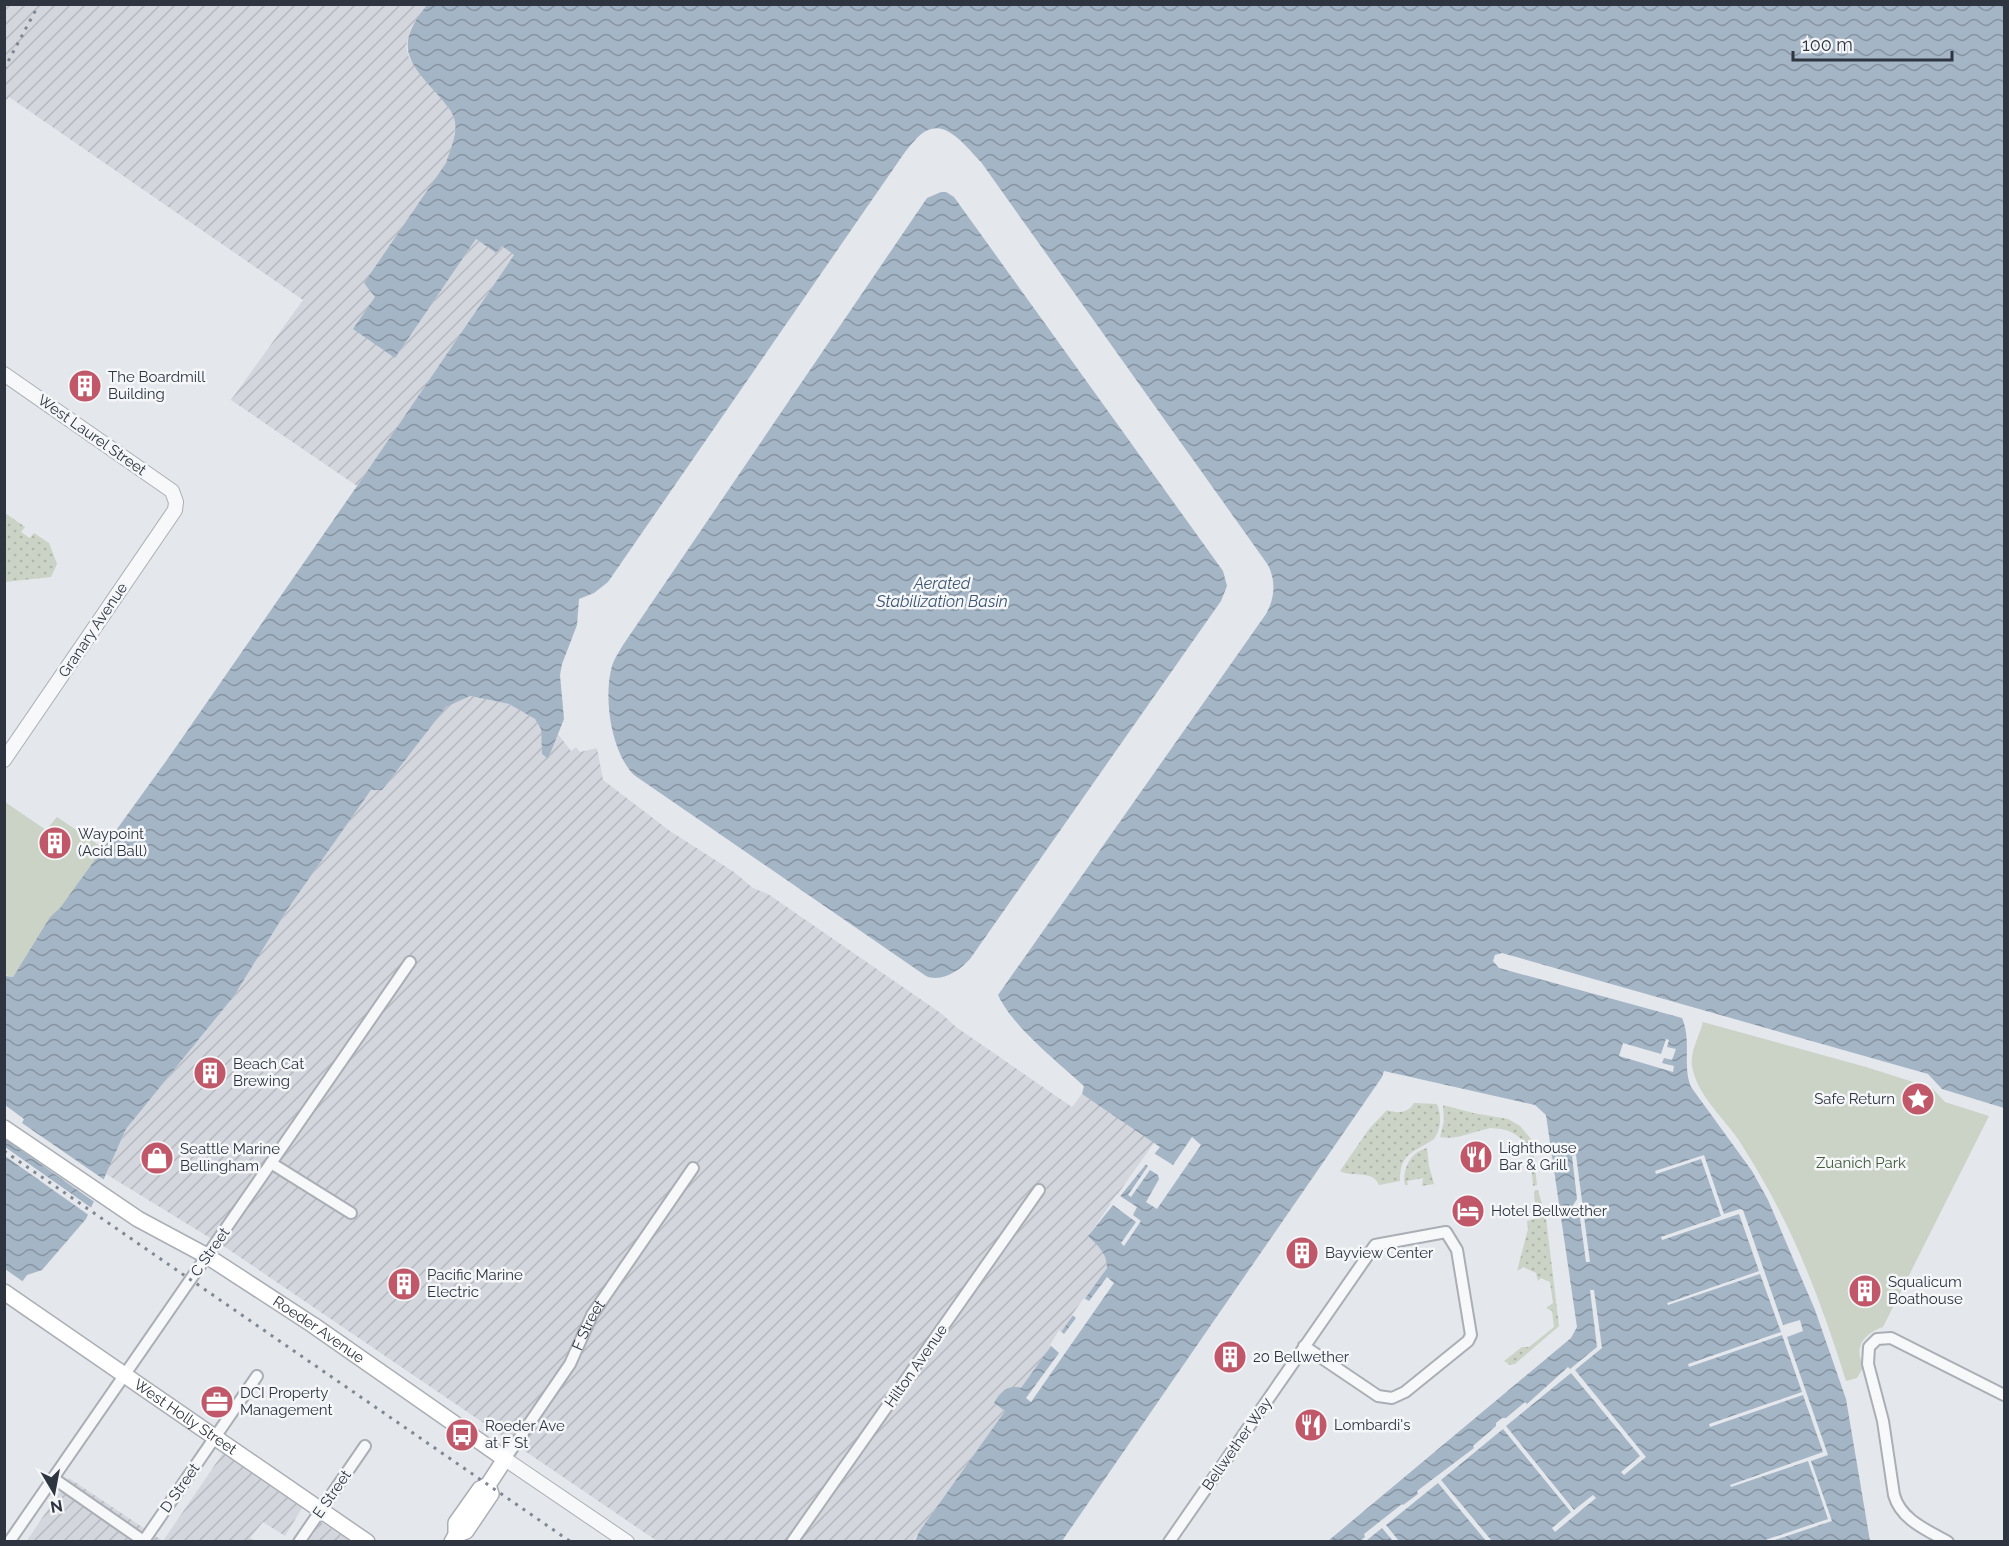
<svg xmlns="http://www.w3.org/2000/svg" width="2009" height="1546" viewBox="0 0 2009 1546" font-family="Raleway,sans-serif">
<style>
.industrial{fill:url(#industrial-furrows)}
.grass{fill:url(#grass-dots)}
.park{fill:#cad3c6}
.water{fill:url(#water-waves)}
.pier{fill:#e4e7eb}
.lines{fill:none;stroke-linecap:round;stroke-linejoin:round}
.minor-casing{stroke:#aaaeb5;stroke-width:14}
.tertiary-casing{stroke:#aaaeb5;stroke-width:16}
.secondary-casing{stroke:#aaaeb5;stroke-width:18}
.minor{stroke:#f7f8f9;stroke-width:10}
.tertiary{stroke:#f7f8f9;stroke-width:14}
.secondary{stroke:#fff;stroke-width:15}
.rail{stroke:#7f8792;stroke-width:3;stroke-dasharray:3 6;stroke-linecap:butt}
.labels{text-anchor:middle;dominant-baseline:central;stroke-width:5;stroke-linejoin:round;paint-order:stroke}
.poi-label{font-size:15px;fill:#2e3541;stroke:#f4f6f8;text-anchor:start}
.street-label{font-size:15px;fill:#2e3541;stroke:#f4f6f8}
.park-label{font-size:15px;fill:#435b3c;stroke:#f4f6f8}
.water-label{font-size:16px;font-style:italic;fill:#3c5571;stroke:#f4f6f8}
</style>
<defs>
<pattern id="industrial-furrows" width="10" height="10" patternUnits="userSpaceOnUse" patternTransform="scale(1.5)"><rect width="10" height="10" fill="#d3d6dc"/><path d="M-1 1l2-2M0 10L10 0M9 11l2-2" fill="none" stroke="#b5b8be"/></pattern>
<pattern id="grass-dots" width="8" height="8" patternUnits="userSpaceOnUse" patternTransform="scale(1.5)"><rect width="8" height="8" fill="#cad3c6"/><path d="M2 2h.1M6 6h.1" fill="none" stroke="#aeb6ab" stroke-width="1.8" stroke-linecap="round"/></pattern>
<pattern id="water-waves" width="16" height="10" patternUnits="userSpaceOnUse" patternTransform="scale(1.5)"><rect width="16" height="10" fill="#a4b5c6"/><path d="M0 5q4-4 8 0t8 0" fill="none" stroke="#8694a2"/></pattern>
</defs>
<rect width="100%" height="100%" fill="#e4e7eb"/>
<g class="industrial">
<path d="M4,5H427L411,27L406,46L409,58L424,79L445,102L456,121L453,144L446,163L375,296L395,358L476,239L496,253L502,246L514,255L357,486L231,400L303,300L9,97L5,102Z"/>
<path d="M470,696L509,704L535,719L541,729L542,754L548,759L558,734L571,751L576,747L580,752L597,748L603,780L670,831L734,872L753,888L768,894L942,1014L956,1027L1072,1107L1082,1094L1156,1140L1088,1236L1102,1249L1107,1261V1268L912,1542L657,1541L228,1249L106,1174L126,1129L234,996L287,910L371,790L382,789L446,706Z"/>
<path d="M223,1453L302,1508L285,1536L263,1522L250,1538L255,1541H163Z"/>
<path d="M69,1478L163,1541L26,1542Z"/>
<path d="M321,1522L350,1541H309Z"/>
</g>
<g class="grass">
<path d="M5,513L25,527L21,532L30,538L34,533L49,543L57,564L51,577L5,582Z"/>
<path d="M1414,1103L1437,1104C1442,1116 1441,1129 1434,1139C1416,1152 1399,1152 1400,1181L1379,1185C1372,1169 1353,1178 1340,1171L1369,1129L1387,1110C1398,1114 1408,1113 1414,1103Z"/>
<path d="M1443,1105L1473,1113L1508,1119L1520,1126L1532,1140L1537,1185L1533,1186C1531,1161 1530,1134 1501,1129C1496,1129 1491,1127 1487,1129C1471,1132 1458,1140 1440,1137L1444,1121Z"/>
<path d="M1427,1148L1429,1166L1434,1184L1422,1186L1423,1178L1407,1181L1408,1185H1405C1402,1168 1411,1152 1427,1148Z"/>
<path d="M1535,1190H1538L1546,1218L1559,1326L1515,1364L1510,1365L1504,1361L1522,1347H1529L1554,1327L1552,1311L1546,1308L1553,1303L1550,1282L1541,1278L1538,1281L1536,1273L1523,1267L1517,1271L1528,1229L1527,1221L1534,1219L1536,1216L1534,1193Z"/>
</g>
<g class="park">
<path d="M5,802L46,830L57,817L103,848L60,909L50,917L13,977L5,975Z"/>
<path d="M1703,1022L1866,1067L1932,1088L1945,1102L1989,1116L1883,1327C1865,1333 1852,1347 1864,1366L1857,1378L1846,1381C1825,1313 1800,1245 1764,1182C1756,1168 1747,1153 1738,1139C1722,1116 1697,1095 1692,1066C1690,1051 1699,1037 1703,1022Z"/>
</g>
<g class="water">
<path d="M427,5H2004V1108L1942,1089L1928,1074L1502,953L1495,955L1493,961L1499,968L1682,1018C1692,1041 1682,1065 1691,1087L1752,1171L1768,1200L1815,1310L1846,1399L1870,1541H1328L1571,1338L1577,1327L1546,1115L1535,1105L1384,1071L1382,1077L1062,1541H915L919,1532L1005,1411L994,1403C1000,1392 1008,1384 1021,1388L1107,1268C1107,1253 1098,1246 1088,1236L1160,1147L1082,1094L1084,1086C1059,1063 1012,1026 998,995L1266,614C1275,598 1276,581 1268,565L981,162C967,148 947,119 926,131C918,135 911,145 905,152L608,582L594,593L579,599L577,625L562,664L560,675L564,719L548,759L542,754L541,729L535,719L509,704L470,696L446,707L382,790H371L287,910L234,996L126,1129L86,1219L42,1270L27,1275L5,1305V979L6,976L13,977L50,917L60,908L169,757L357,486L514,255L502,246L496,253L476,239L395,358L353,329L375,297L364,283L446,163C450,151 457,135 455,122C454,113 444,102 438,95C407,61 394,45 427,5Z"/>
<path d="M941,192H946L954,197L1223,571L1227,586L1221,601L970,959C960,970 942,983 926,976L634,775C611,752 603,697 612,666C614,659 619,652 623,645L927,198Z"/>
</g>
<g class="pier">
<path d="M1666,1039L1669,1040L1667,1047L1676,1049L1672,1060L1664,1058L1662,1063L1674,1066L1673,1072L1619,1056L1623,1043L1661,1054Z"/>
<path d="M5,1105L24,1119L22,1123L106,1181L96,1203L5,1139Z"/>
<path d="M1192,1137L1201,1145L1157,1209L1146,1202L1159,1179L1158,1175L1150,1170L1131,1197L1128,1195L1148,1166L1143,1163L1152,1152L1173,1165Z"/>
<path d="M5,1147L93,1209L90,1216L5,1156Z"/>
<path d="M1576,1155L1590,1262H1586L1579,1211L1574,1212L1573,1205L1577,1199L1572,1156Z"/>
<path d="M1704,1155L1724,1214L1740,1209L1743,1210L1783,1325L1800,1320L1803,1331L1787,1337L1828,1455L1811,1461L1832,1521L1772,1541H1762L1828,1519L1808,1461L1731,1487L1730,1485L1823,1452L1803,1395L1710,1427L1709,1424L1802,1392L1782,1335L1689,1367L1688,1364L1781,1332L1760,1274L1668,1305L1667,1303L1759,1271L1739,1214L1662,1240L1661,1237L1721,1216L1701,1159L1656,1174L1655,1171Z"/>
<path d="M1117,1194L1137,1207L1133,1215L1141,1221L1124,1246L1121,1243L1136,1222L1110,1203Z"/>
<path d="M5,1269L25,1283L4,1308Z"/>
<path d="M1107,1277L1114,1283L1031,1402L1026,1398L1059,1353L1050,1345L1059,1330L1064,1334L1076,1318L1072,1315L1084,1298L1089,1301Z"/>
<path d="M1590,1290H1594L1602,1348L1575,1370L1646,1457L1624,1475L1621,1472L1640,1456L1571,1373L1506,1426L1574,1510L1593,1495L1596,1498L1555,1532L1552,1528L1571,1512L1503,1429L1441,1480L1492,1541H1486L1438,1483L1386,1525L1399,1541H1393L1382,1528L1366,1541H1360L1365,1537L1364,1534L1402,1504L1403,1505L1418,1494L1417,1491L1474,1448L1473,1446L1496,1426V1423L1502,1418H1506L1525,1402L1527,1404L1568,1367L1570,1369L1597,1347Z"/>
</g>
<g class="lines">
<g class="minor-casing">
<g id="minor">
<path d="M271,1163L351,1213"/>
<path id="s1" d="M505,1459L570,1364L592,1315L693,1168"/>
<path d="M53,1478L145,1542"/>
<path d="M9,1542L410,962"/>
<path d="M143,1542L257,1376"/>
<path d="M299,1542L365,1446"/>
<path d="M792,1542L1039,1190"/>
<path d="M1169,1542L1375,1245L1446,1232L1457,1250L1471,1335L1468,1341L1405,1392L1392,1398L1378,1396L1304,1346"/>
<path d="M1948,1542C1927,1530 1901,1520 1894,1495L1883,1421L1868,1364L1869,1347L1877,1339L1891,1338L2004,1395"/>
</g>
</g>
<g class="tertiary-casing">
<g id="tertiary">
<path d="M4,374L172,491L176,502L175,510L4,760"/>
<path d="M505,1459L627,1542"/>
</g>
</g>
<g class="secondary-casing">
<g id="secondary">
<path id="s2" d="M4,1128L138,1219L207,1256L313,1325L505,1459L488,1485L480,1489L456,1523V1535L452,1542"/>
<path id="s3" d="M4,1292L367,1542"/>
<path d="M456,1535L466,1531L491,1494L488,1485"/>
</g>
</g>
<use href="#minor" class="minor"/>
<use href="#tertiary" class="tertiary"/>
<use href="#secondary" class="secondary"/>
<g class="rail">
<path d="M4,69L39,4"/>
<path d="M4,1151L571,1542"/>
</g>
</g>
<defs>
<g id="building-disc" transform="scale(1.725)"><circle r="9.5" fill="#c0586a" stroke="#f4f6f8"/><path d="M-4-6H4V6H1V3H-1V6H-4ZM-2.5-4.3h1.7v1.8h-1.7ZM.8-4.3h1.7v1.8H.8ZM-2.5-1h1.7V.8h-1.7ZM.8-1h1.7V.8H.8Z" fill="#fff"/></g>
<g id="sight-disc" transform="scale(1.725)"><circle r="9.5" fill="#c0586a" stroke="#f4f6f8"/><path d="M0-6L1.8-2.2L6-1.7L2.9 1.2L3.7 5.4L0 3.3L-3.7 5.4L-2.9 1.2L-6-1.7L-1.8-2.2Z" fill="#fff"/></g>
<g id="restaurant-disc" transform="scale(1.725)"><circle r="9.5" fill="#c0586a" stroke="#f4f6f8"/><path d="M-5-6h1v4h1v-4h1v4h1v-4h1v5L-1.5 .5V6h-2V.5L-5-1ZM5-6V6H3V1.5H1.5Q1.5-4 5-6Z" fill="#fff"/></g>
<g id="shop-disc" transform="scale(1.725)"><circle r="9.5" fill="#c0586a" stroke="#f4f6f8"/><path d="M-5-2.5h2.3a2.7 3.5 0 0 1 5.4 0H5L5.5 6h-11ZM-1.5-2.5h3a1.5 2.3 0 0 0-3 0Z" fill="#fff"/></g>
<g id="hotel-disc" transform="scale(1.725)"><circle r="9.5" fill="#c0586a" stroke="#f4f6f8"/><path d="M-6-4.5h1.5V1H6V5H4.5V3h-9V5H-6ZM-4 0a1.8 1.8 0 1 1 3.6 0ZM.5 0V-2.5h3Q6-2.5 6 0Z" fill="#fff"/></g>
<g id="office-disc" transform="scale(1.725)"><circle r="9.5" fill="#c0586a" stroke="#f4f6f8"/><path d="M-6-3h4V-5.5h4V-3h4V5H-6ZM-1-4.5V-3h2v-1.5ZM-6 0V1H6V0Z" fill="#fff"/></g>
<g id="bus-disc" transform="scale(1.725)"><circle r="9.5" fill="#c0586a" stroke="#f4f6f8"/><path d="M-5-6H5V4H4V6H2V4H-2V6H-4V4H-5ZM-3.5-4V0h7V-4ZM-3.5 1.2v1.5H-2V1.2ZM2 1.2v1.5H3.5V1.2Z" fill="#fff"/></g>
</defs>
<g fill-rule="evenodd">
<use href="#building-disc" x="85" y="386"/>
<use href="#building-disc" x="55" y="843"/>
<use href="#building-disc" x="210" y="1073"/>
<use href="#sight-disc" x="1918" y="1099"/>
<use href="#restaurant-disc" x="1476" y="1157"/>
<use href="#shop-disc" x="157" y="1158"/>
<use href="#hotel-disc" x="1468" y="1211"/>
<use href="#building-disc" x="1302" y="1253"/>
<use href="#building-disc" x="404" y="1284"/>
<use href="#building-disc" x="1865" y="1291"/>
<use href="#building-disc" x="1230" y="1357"/>
<use href="#office-disc" x="217" y="1402"/>
<use href="#restaurant-disc" x="1311" y="1425"/>
<use href="#bus-disc" x="462" y="1435"/>
</g>
<g class="labels">
<g class="poi-label">
<text x="108" y="377">The Boardmill<tspan x="108" dy="17">Building</tspan></text>
<text x="78" y="834">Waypoint<tspan x="78" dy="17">(Acid Ball)</tspan></text>
<text x="233" y="1064">Beach Cat<tspan x="233" dy="17">Brewing</tspan></text>
<text x="1895" y="1099" text-anchor="end">Safe Return</text>
<text x="1499" y="1148">Lighthouse<tspan x="1499" dy="17">Bar &amp; Grill</tspan></text>
<text x="180" y="1149">Seattle Marine<tspan x="180" dy="17">Bellingham</tspan></text>
<text x="1491" y="1211">Hotel Bellwether</text>
<text x="1325" y="1253">Bayview Center</text>
<text x="427" y="1275">Pacific Marine<tspan x="427" dy="17">Electric</tspan></text>
<text x="1888" y="1282">Squalicum<tspan x="1888" dy="17">Boathouse</tspan></text>
<text x="1253" y="1357">20 Bellwether</text>
<text x="240" y="1393">DCI Property<tspan x="240" dy="17">Management</tspan></text>
<text x="1334" y="1425">Lombardi's</text>
<text x="485" y="1426">Roeder Ave<tspan x="485" dy="17">at F St</tspan></text>
</g>
<g class="street-label">
<text transform="translate(92 435) rotate(35)">West Laurel Street</text>
<text transform="translate(93 630) rotate(-56)">Granary Avenue</text>
<text transform="translate(210 1252) rotate(-55)">C Street</text>
<text stroke="none"><textPath href="#s1" startOffset="158">F Street</textPath></text>
<text stroke="none"><textPath href="#s2" startOffset="374">Roeder Avenue</textPath></text>
<text transform="translate(916 1366) rotate(-55)">Hilton Avenue</text>
<text stroke="none"><textPath href="#s3" startOffset="220">West Holly Street</textPath></text>
<text transform="translate(1237 1444) rotate(-55)">Bellwether Way</text>
<text transform="translate(180 1488) rotate(-55)">D Street</text>
<text transform="translate(332 1494) rotate(-55)">E Street</text>
</g>
<g class="park-label">
<text x="1861" y="1163">Zuanich Park</text>
</g>
<g class="water-label">
<text x="942" y="583">Aerated<tspan x="942" dy="18">Stabilization Basin</tspan></text>
</g>
</g>
<rect width="2009" height="1546" fill="none" stroke="#2e3541" stroke-width="12"/>
<g transform="translate(54 1492) rotate(170)" stroke="#f4f6f8" stroke-width="4.5" paint-order="stroke">
<path d="M0-4.5L10 22L0 15L-10 22Z" fill="#2e3541"/>
<text y="-9" font-size="16" font-weight="bold" text-anchor="middle" fill="#2e3541">N</text>
</g>
<path d="M1793 51v9h159v-9" fill="none" stroke="#2e3541" stroke-width="3"/>
<text x="1802" y="51" font-size="18" fill="#2e3541" stroke="#f4f6f8" stroke-width="4.5" paint-order="stroke">100 m</text>
</svg>
